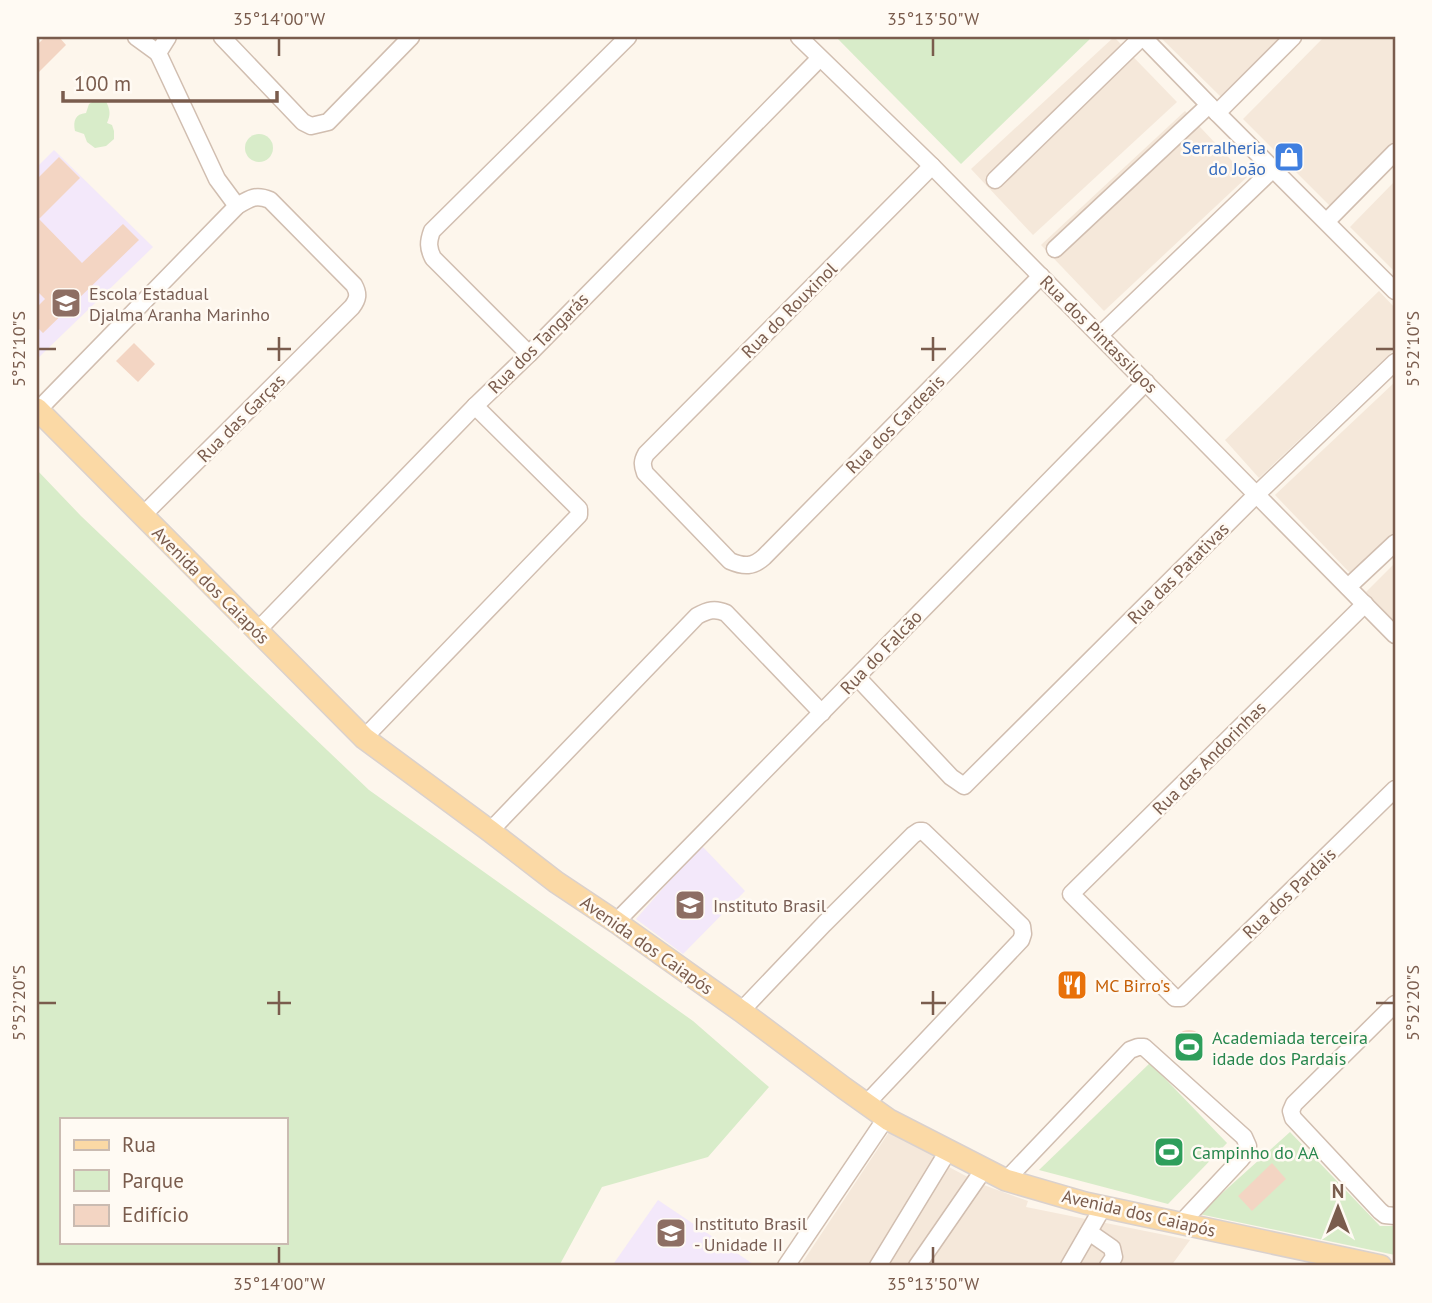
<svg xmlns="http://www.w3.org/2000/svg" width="1432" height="1303" viewBox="0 0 1432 1303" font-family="'PT Sans',sans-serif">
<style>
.residential{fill:#f5e8da}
.education{fill:#f3e8fa}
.green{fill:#d8ecc9;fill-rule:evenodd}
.building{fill:#f3d5c3}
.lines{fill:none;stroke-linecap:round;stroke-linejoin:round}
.minor-casing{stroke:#d1beb0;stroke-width:19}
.major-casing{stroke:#dad1cd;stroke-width:24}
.minor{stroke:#fff;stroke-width:16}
.major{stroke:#fbd9a5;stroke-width:21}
.ticks{fill:none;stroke:#7a5c4d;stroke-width:2.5}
.labels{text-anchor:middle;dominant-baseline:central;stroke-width:5;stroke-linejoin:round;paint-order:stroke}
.shop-label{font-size:18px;fill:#366cbe;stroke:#fffaf3;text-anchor:end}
.education-label{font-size:18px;fill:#785e54;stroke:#fffaf3;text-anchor:start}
.street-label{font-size:18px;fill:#7a5c4d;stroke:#fffaf3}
.food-label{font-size:18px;fill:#c56008;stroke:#fffaf3;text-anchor:start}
.leisure-label{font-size:18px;fill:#27864d;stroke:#fffaf3;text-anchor:start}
.neatline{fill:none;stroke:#7a5c4d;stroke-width:2.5}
.ticks-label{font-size:18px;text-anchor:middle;fill:#7a5c4d}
</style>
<rect width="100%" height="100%" fill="#fdf6ec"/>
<g class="residential">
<path d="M1114,37L1177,102L1033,235L971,169Z"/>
<path d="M1160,37H1281L1221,97Z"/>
<path d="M1324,37H1395V142L1331,207L1243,119Z"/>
<path d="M1185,111L1247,177L1104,311L1041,245Z"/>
<path d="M1395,181V272L1350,227Z"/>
<path d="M1379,291L1395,308V349L1259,478L1225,440Z"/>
<path d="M1395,382V532L1351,574L1275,495Z"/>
<path d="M1395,563V622L1366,592Z"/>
<path d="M889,1132L940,1156L947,1166L981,1184L1028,1201L1026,1207L1190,1240L1171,1266H800Z"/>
</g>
<g class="education">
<path d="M54,150L153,247L37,359V167Z"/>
<path d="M701,845L745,891L683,954L636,919Z"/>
<path d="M658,1200L756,1266H612Z"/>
</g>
<g class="green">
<path d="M836,37H1092L961,164Z"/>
<path d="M96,100L106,101C110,110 111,114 107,123L112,125L114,131V139L106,146L95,148L87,142L84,134L75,131C73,121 75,114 86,113L89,104Z"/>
<circle cx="259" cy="148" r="14"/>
<path d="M37,470L81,516L369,790L693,1021L769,1087L708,1157L602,1187L559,1266H37ZM285,1119V1242H61V1119Z"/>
<path d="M1150,1063L1227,1143L1168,1204L1039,1170Z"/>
<path d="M1290,1132L1380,1226H1395V1255L1199,1214Z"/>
</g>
<g class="building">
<path d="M45,37H59L66,45L37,74V45Z"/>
<path d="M59,157L80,178L39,219L82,263L123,224L139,240L43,333L37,327V307L45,299L37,291V179Z"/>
<path d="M134,343L155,364L138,382L116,361Z"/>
<circle cx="1189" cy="1045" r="15"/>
<path d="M1272,1163L1286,1179L1252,1211L1238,1196Z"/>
</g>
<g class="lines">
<g class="minor-casing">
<g id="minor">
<path d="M136,37L158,53"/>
<path d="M168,37L158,53L217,179L237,206"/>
<path d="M222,37L303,122L311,126L328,122L411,37"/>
<path d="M799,37L932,166L1395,635"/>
<path d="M1143,37L1217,113L1395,291"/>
<path d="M1217,113L1293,37"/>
<path d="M932,166L646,454C642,461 642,465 645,473L730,561C744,567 753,567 764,557L1041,276"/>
<path d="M995,180L1142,37"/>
<path d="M1327,221L1395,152"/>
<path d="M1055,249L1209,105"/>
<path d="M1100,335L1273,169"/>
<path d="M529,354L433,258C428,248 428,242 432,231L628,37"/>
<path d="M38,410L237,206C250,198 256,194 270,200L354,285C359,294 358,299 352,307L142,516"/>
<path d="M1348,587L1395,543"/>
<path d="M1365,604L1071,894L1175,998H1181L1395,789"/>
<path d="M257,631L475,406L529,354L820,58"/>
<path d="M857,677L951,777L964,786L1257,494L1395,362"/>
<path d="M364,738L579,515V509L475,406"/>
<path d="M490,831L697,616C708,610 715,608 726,613L822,713"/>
<path d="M616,922L1146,382"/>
<path d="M1395,1004L1294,1104L1291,1111L1293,1118L1380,1211L1385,1215L1395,1216"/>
<path d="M741,1011L824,924L913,835L919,831H923L1022,926L1023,934L1021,940L866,1104"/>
<path d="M1006,1180L1130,1050L1138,1047H1144L1244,1137L1248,1146L1246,1153L1241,1159L1181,1223"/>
<path d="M1089,1232L1112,1248L1114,1257L1108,1266"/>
<path d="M786,1266L886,1118"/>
<path d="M878,1266L948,1151"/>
<path d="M917,1266L984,1169"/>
<path d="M1069,1266L1103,1207"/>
</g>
</g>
<g class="major-casing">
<path id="major" d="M37,409L364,738L490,831L556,882L616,922L741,1011L844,1088L889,1120L1006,1180L1085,1203L1381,1266"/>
</g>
<use href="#minor" class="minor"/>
<use href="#major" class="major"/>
</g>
<path class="ticks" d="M279,38V56M933,38V56M279,337V361M933,337V361M38,349H56M267,349H291M921,349H946M1376,349H1394M279,991V1015M933,991V1015M38,1003H56M267,1003H291M921,1003H946M1376,1003H1394M279,1247V1264M933,1247V1264"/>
<defs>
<g id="shop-square" transform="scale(1.575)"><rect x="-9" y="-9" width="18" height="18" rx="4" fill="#3f7fe0" stroke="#fffaf3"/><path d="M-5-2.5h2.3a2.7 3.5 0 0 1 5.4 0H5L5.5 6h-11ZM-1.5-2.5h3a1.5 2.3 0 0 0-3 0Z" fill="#fff"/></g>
<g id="school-square" transform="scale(1.575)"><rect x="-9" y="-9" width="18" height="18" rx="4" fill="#8d6e63" stroke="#fffaf3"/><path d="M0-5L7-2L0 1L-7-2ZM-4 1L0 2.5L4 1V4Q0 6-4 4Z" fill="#fff"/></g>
<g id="restaurant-square" transform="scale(1.575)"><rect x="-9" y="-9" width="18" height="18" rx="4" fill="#e8710a" stroke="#fffaf3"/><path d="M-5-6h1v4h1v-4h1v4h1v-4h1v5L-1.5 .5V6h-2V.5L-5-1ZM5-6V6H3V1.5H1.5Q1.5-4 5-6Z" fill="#fff"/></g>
<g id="stadium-square" transform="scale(1.575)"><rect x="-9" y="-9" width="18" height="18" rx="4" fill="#2e9e5b" stroke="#fffaf3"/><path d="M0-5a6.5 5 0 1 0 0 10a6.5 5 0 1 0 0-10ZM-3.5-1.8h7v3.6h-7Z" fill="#fff"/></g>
</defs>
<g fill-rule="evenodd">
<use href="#shop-square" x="1289" y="157"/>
<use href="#school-square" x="66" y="303"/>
<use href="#school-square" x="690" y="905"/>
<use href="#restaurant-square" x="1072" y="985"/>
<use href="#stadium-square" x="1189" y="1047"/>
<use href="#stadium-square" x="1169" y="1152"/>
<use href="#school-square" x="671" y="1233"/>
</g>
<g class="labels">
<g class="shop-label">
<text x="1266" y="147">Serralheria<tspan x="1266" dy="21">do João</tspan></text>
</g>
<g class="education-label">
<text x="89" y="293">Escola Estadual<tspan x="89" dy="21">Djalma Aranha Marinho</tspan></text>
<text x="713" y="905">Instituto Brasil</text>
<text x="694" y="1223">Instituto Brasil<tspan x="694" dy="21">- Unidade II</tspan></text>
</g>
<g class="street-label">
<text transform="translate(789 310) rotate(-45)">Rua do Rouxinol</text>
<text transform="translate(1099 334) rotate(45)">Rua dos Pintassilgos</text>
<text transform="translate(538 343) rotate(-45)">Rua dos Tangarás</text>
<text transform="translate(241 418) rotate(-45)">Rua das Garças</text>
<text transform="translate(895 424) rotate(-45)">Rua dos Cardeais</text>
<text transform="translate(1178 573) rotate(-45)">Rua das Patativas</text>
<text transform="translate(211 585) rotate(45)">Avenida dos Caiapós</text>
<text transform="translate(881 652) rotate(-46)">Rua do Falcão</text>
<text transform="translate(1209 758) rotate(-45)">Rua das Andorinhas</text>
<text transform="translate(1289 893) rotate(-44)">Rua dos Pardais</text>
<text transform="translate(647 945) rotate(35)">Avenida dos Caiapós</text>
<text transform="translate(1139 1213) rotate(13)">Avenida dos Caiapós</text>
</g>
<g class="food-label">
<text x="1095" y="985">MC Birro's</text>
</g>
<g class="leisure-label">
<text x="1212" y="1037">Academiada terceira<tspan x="1212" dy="21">idade dos Pardais</tspan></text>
<text x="1192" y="1152">Campinho do AA</text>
</g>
</g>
<rect width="1432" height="1303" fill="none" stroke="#fffaf3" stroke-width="77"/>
<rect x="60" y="1118" width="228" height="126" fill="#fffaf3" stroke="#cabbb1" stroke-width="2"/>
<rect x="74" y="1140" width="35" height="10" fill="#fbd9a5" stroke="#cabbb1" stroke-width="2"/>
<text x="122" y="1152" font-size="21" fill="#7a5c4d">Rua</text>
<rect x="74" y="1170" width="35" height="21" fill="#d8ecc9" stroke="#cabbb1" stroke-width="2"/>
<text x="122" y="1188" font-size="21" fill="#7a5c4d">Parque</text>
<rect x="74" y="1205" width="35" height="21" fill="#f3d5c3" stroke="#cabbb1" stroke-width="2"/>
<text x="122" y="1222" font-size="21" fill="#7a5c4d">Edifício</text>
<g transform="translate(1338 1208)" stroke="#fffaf3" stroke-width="5" paint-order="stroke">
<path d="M0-5L12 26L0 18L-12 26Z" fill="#7a5c4d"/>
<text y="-10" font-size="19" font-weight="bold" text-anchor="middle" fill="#7a5c4d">N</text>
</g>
<path d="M63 91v10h214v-10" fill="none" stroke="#7a5c4d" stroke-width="3.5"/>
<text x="74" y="91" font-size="21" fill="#7a5c4d" stroke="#fffaf3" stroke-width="5" paint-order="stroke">100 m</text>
<rect x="38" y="38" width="1356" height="1226" class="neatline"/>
<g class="ticks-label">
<text x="279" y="25">35°14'00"W</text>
<text x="933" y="25">35°13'50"W</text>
<text transform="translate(19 349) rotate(-90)" y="6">5°52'10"S</text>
<text transform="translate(1413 349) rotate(-90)" y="6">5°52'10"S</text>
<text transform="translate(19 1003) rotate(-90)" y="6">5°52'20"S</text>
<text transform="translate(1413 1003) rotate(-90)" y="6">5°52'20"S</text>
<text x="279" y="1290">35°14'00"W</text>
<text x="933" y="1290">35°13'50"W</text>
</g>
</svg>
